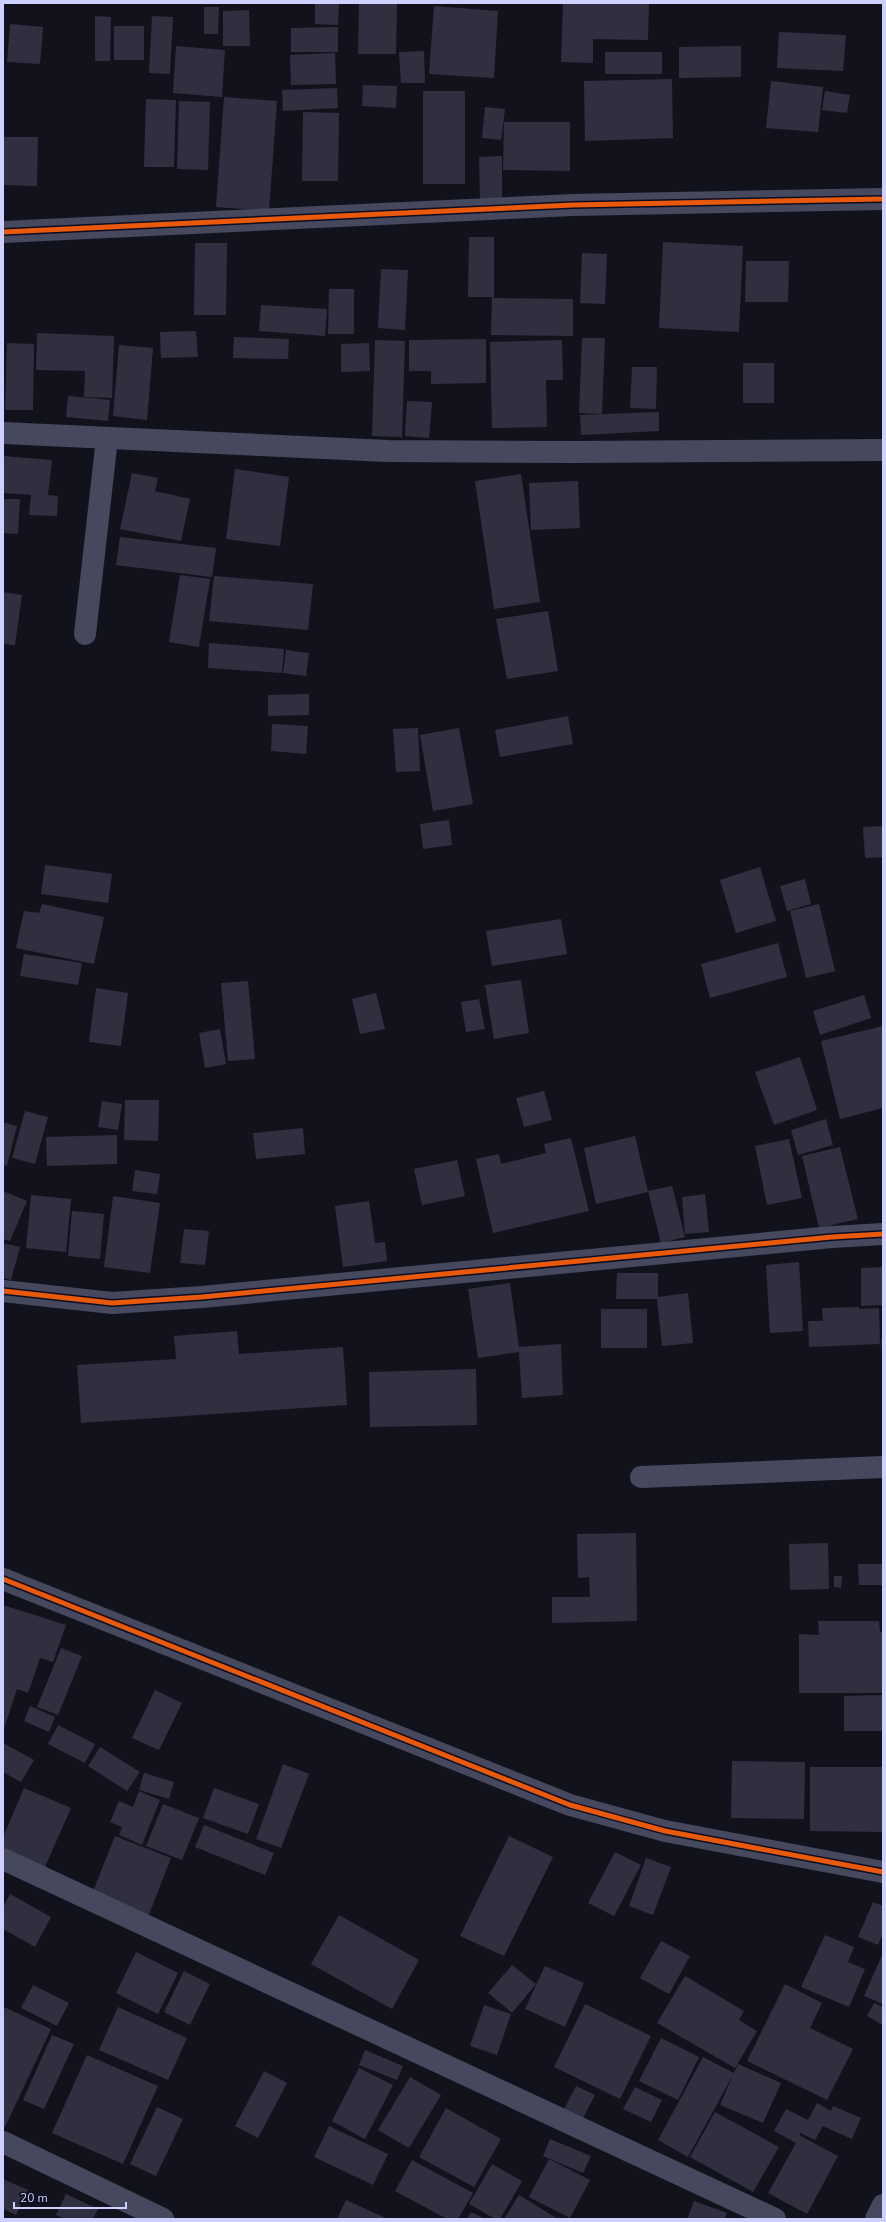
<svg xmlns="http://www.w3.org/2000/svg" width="886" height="2222" viewBox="0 0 886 2222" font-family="'Nunito Sans',sans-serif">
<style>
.building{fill:#302f40}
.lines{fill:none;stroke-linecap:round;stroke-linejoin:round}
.minor{stroke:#46495e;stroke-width:22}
.cycleway-casing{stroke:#0d0d22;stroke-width:8}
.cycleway{stroke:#e8590c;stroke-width:5}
</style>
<rect width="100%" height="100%" fill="#12121d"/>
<g class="building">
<path d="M315,3H339L338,25L315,24Z"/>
<path d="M359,3H397L396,54H358Z"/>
<path d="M563,3H649L648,40L593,39V63L561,62Z"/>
<path d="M434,6L498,11L494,78L429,74Z"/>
<path d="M204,7H219L218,34H204Z"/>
<path d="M249,10L250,46H223V11Z"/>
<path d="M95,16L111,17L110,61H95Z"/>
<path d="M152,16L173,17L170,74L149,73Z"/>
<path d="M10,24L43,27L40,64L7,62Z"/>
<rect x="114" y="26" width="30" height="34"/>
<path d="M338,27V52H291V28Z"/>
<path d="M779,32L846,35L843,71L777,68Z"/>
<path d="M176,46L225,50L222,97L173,93Z"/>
<path d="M741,46V77L679,78V47Z"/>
<path d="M424,51L425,83H401L399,52Z"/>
<rect x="605" y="52" width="57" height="22"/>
<path d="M335,53L336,84L291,85L290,55Z"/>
<path d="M672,79L673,138L585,141L584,81Z"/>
<path d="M771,81L823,87L818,132L766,128Z"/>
<path d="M363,85L397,86L396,108L362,106Z"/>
<path d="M337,88L338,108L283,111L282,90Z"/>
<rect x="423" y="91" width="42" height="93"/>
<path d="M825,91L850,95L847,113L822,110Z"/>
<path d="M224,97L277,101L269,211L216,207Z"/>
<path d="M146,99L176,100L174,167H144Z"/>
<path d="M179,101L210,102L208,170L177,169Z"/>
<path d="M485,107L505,109L501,140L482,138Z"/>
<path d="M303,112L339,113L338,181H302Z"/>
<path d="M504,122H570V171L503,170Z"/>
<path d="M3,137H38L37,186L3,185Z"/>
<path d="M502,156V200L480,201L479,157Z"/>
<path d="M469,237H494V298L573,299V336L491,335L492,297H468Z"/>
<path d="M663,242L743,246L739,332L659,328Z"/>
<path d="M195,243H227L226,315H194Z"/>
<path d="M582,253L607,254L605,304L580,303Z"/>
<path d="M746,261H789L788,302H745Z"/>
<path d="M381,269L408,270L405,330L378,328Z"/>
<path d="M329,289H354V334H328Z"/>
<path d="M261,305L327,309L325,336L259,331Z"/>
<path d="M196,331L198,357L161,358L160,332Z"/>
<path d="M37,333L114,336L112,398L84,397L85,371L36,370Z"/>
<path d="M234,337L289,339L288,359L233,358Z"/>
<path d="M582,338H605L602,414L579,413Z"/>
<path d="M486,339V383L431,384V371H409V340Z"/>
<path d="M375,340L405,341L402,437L372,436Z"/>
<path d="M562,340L563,380H546L547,427L492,428L490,342Z"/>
<path d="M7,343L34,344L33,410H5Z"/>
<path d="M369,343L370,371L341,372V344Z"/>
<path d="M119,345L153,348L147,420L113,416Z"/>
<rect x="743" y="363" width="31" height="40"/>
<path d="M632,367H657L656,409L630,408Z"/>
<path d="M68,396L110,400L108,421L66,417Z"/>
<path d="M407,401L432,402L429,438L405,436Z"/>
<path d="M659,412V431L581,435L580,415Z"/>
<path d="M3,456L52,460L48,495L58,496L57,516L29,515L31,495L3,493Z"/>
<path d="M235,469L289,477L280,546L226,539Z"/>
<path d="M132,473L158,478L155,491L190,499L181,541L120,529Z"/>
<path d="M521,474L540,602L494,609L475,481Z"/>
<path d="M578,481L580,528L531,530L529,483Z"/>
<path d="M3,499H20L18,534L3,533Z"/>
<path d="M120,537L216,548L212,577L116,565Z"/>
<path d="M180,575L210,579L199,647L169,642Z"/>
<path d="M214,576L313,584L308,630L209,621Z"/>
<path d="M3,592L22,595L15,645L3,644Z"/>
<path d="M548,611L558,671L507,679L496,619Z"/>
<path d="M209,643L284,649L282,673L208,668Z"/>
<path d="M286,650L309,653L306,676L283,673Z"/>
<path d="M309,694V715L268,716V695Z"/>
<path d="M568,716L573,744L500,757L495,730Z"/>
<path d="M272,724L308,726L306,754L271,751Z"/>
<path d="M418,728L420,771L396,772L393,729Z"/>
<path d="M459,728L473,804L433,811L420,735Z"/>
<path d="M449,820L452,845L423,849L420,824Z"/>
<path d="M883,826V857L865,858L863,827Z"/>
<path d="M45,865L112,874L108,903L41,894Z"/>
<path d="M760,867L776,921L736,933L720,880Z"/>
<path d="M805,879L811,904L787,911L780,886Z"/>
<path d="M42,904L104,917L94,964L16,948L24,911L39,913Z"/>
<path d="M819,904L835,971L806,978L790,911Z"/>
<path d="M561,919L567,954L492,966L486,931Z"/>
<path d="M778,943L787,977L710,998L701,964Z"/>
<path d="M24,954L82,963L78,985L20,976Z"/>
<path d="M521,980L529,1033L494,1039L485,985Z"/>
<path d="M248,981L255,1059L228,1061L221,983Z"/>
<path d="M96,988L128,993L121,1046L89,1042Z"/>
<path d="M376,993L385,1029L360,1034L352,999Z"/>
<path d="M864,995L871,1018L820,1035L813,1011Z"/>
<path d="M479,999L485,1029L466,1032L461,1002Z"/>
<path d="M883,1026V1108L840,1119L821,1041Z"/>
<path d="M220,1029L226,1064L205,1068L199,1033Z"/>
<path d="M800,1057L817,1110L774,1125L755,1072Z"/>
<path d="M544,1091L552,1120L524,1127L516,1098Z"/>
<path d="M125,1100H159L158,1141L124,1140Z"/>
<path d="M102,1101L122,1104L118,1130L98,1127Z"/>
<path d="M25,1111L48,1117L35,1164L12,1158Z"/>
<path d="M826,1119L833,1145L798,1155L791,1130Z"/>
<path d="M3,1122L17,1126L7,1166L3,1165Z"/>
<path d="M303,1128L305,1154L256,1159L253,1133Z"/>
<path d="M117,1135V1164L47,1166L46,1137Z"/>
<path d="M635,1136L648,1192L596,1204L584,1148Z"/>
<path d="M571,1138L589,1211L493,1233L476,1159L499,1154L501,1164L546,1153L544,1144Z"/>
<path d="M789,1139L802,1198L767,1205L755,1146Z"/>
<path d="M840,1147L858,1219L819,1228L802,1156Z"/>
<path d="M457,1160L465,1196L422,1205L414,1169Z"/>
<path d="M135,1170L160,1174L157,1194L132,1191Z"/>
<path d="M672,1186L685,1237L661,1243L648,1191Z"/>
<path d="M3,1191L27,1201L10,1241L3,1239Z"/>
<path d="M705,1194L709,1232L685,1234L682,1197Z"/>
<path d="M31,1195L71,1199L66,1252L26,1248Z"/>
<path d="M113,1196L160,1203L150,1273L104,1267Z"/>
<path d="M369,1201L375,1243L385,1242L387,1261L343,1267L335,1206Z"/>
<path d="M72,1211L104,1214L100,1259L68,1256Z"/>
<path d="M184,1229L209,1231L205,1265L180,1263Z"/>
<path d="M3,1243L20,1247L11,1280L3,1278Z"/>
<path d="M799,1262L803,1331L770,1333L766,1265Z"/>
<path d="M883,1267V1305L861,1306V1268Z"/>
<path d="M617,1273H658V1297L688,1293L693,1343L662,1346L657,1299H616Z"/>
<path d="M510,1283L519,1347L561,1344L563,1395L522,1398L519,1352L478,1358L468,1289Z"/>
<path d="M859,1307V1309L879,1308L880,1344L809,1347L808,1321H823L822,1308Z"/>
<rect x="601" y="1309" width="46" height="39"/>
<path d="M237,1331L239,1354L343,1347L347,1405L81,1423L77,1365L176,1359L174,1336Z"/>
<path d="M881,1339H883V1351H882Z"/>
<path d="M476,1369L477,1425L370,1427L369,1372Z"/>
<path d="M636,1533L637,1621L552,1623V1597H590L589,1577L578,1578L577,1534Z"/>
<path d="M828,1543L829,1589L790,1590L789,1544Z"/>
<path d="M858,1564H883V1585H859Z"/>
<path d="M834,1576H842L841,1588L834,1587Z"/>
<path d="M3,1605L66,1625L53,1662L40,1658L28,1693L17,1689L3,1732Z"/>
<path d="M818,1621H879L880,1632H883V1693H799V1634L819,1635Z"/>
<path d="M61,1648L82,1656L58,1715L37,1707Z"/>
<path d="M155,1690L182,1703L159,1750L132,1738Z"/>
<path d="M883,1695V1731H844V1696Z"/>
<path d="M30,1706L55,1717L49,1732L24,1721Z"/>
<path d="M58,1725L95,1744L85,1763L48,1744Z"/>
<path d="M3,1743L34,1760L21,1782L3,1772Z"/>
<path d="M100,1747L140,1772L127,1791L88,1766Z"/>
<path d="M732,1761L805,1762L804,1819L731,1818Z"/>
<path d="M283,1764L309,1774L281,1848L256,1839Z"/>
<path d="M810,1767H883V1832L810,1831Z"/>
<path d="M144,1773L174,1782L169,1799L139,1790Z"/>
<path d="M24,1788L71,1808L45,1867L3,1850V1837Z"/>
<path d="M214,1788L259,1804L248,1834L203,1818Z"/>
<path d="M139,1791L160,1800L142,1845L119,1835L122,1827L110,1822L119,1801L133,1807Z"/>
<path d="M163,1804L199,1818L182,1860L146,1846Z"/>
<path d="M204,1825L274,1853L265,1875L195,1847Z"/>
<path d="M115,1836L171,1858L148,1917L92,1894Z"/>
<path d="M509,1836L553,1857L504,1956L460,1936Z"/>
<path d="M615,1852L641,1865L614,1916L588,1903Z"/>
<path d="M646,1858L671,1867L653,1915L629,1906Z"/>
<path d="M10,1894L51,1917L35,1947L3,1929V1907Z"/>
<path d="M873,1902L883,1906V1933L878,1945L858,1937Z"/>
<path d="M339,1915L419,1960L392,2009L311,1964Z"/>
<path d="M825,1935L854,1947L848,1962L865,1969L849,2007L801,1987Z"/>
<path d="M661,1941L690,1956L669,1994L640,1978Z"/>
<path d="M136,1952L178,1973L158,2014L116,1993Z"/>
<path d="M883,1953V2004L864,1996Z"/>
<path d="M512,1965L536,1984L512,2013L488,1993Z"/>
<path d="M545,1966L584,1983L565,2027L525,2009Z"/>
<path d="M184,1971L210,1984L190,2025L164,2012Z"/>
<path d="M685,1976L744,2011L739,2020L757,2031L735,2068L657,2023Z"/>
<path d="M785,1984L822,2003L810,2028L853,2049L827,2100L747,2061Z"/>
<path d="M33,1985L69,2003L57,2026L21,2008Z"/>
<path d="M874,2003L883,2007V2025L867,2016Z"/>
<path d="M585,2004L651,2036L620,2099L554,2067Z"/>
<path d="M484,2005L511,2014L497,2055L470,2046Z"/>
<path d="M4,2007L51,2029L5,2127H3Z"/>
<path d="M118,2007L187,2038L168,2080L99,2050Z"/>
<path d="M52,2035L74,2044L44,2109L23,2100Z"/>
<path d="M661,2038L699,2057L678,2100L639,2081Z"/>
<path d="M365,2050L403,2066L397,2080L359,2065Z"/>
<path d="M87,2055L158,2086L123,2164L52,2133Z"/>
<path d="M703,2057L734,2073L738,2064L781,2083L763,2123L720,2105L733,2075L688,2157L658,2140Z"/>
<path d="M359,2068L393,2085L365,2139L332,2121Z"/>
<path d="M264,2071L287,2083L258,2138L235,2126Z"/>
<path d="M410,2077L441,2095L409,2148L378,2130Z"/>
<path d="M576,2086L595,2095L581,2122L562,2113Z"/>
<path d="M635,2087L662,2100L651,2122L623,2109Z"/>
<path d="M817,2103L831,2111L833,2106L861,2118L852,2139L823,2126L815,2140L801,2133L799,2135L838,2156L807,2214L768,2193L796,2143L774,2131L786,2109L808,2120Z"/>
<path d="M157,2107L183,2119L156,2176L130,2164Z"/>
<path d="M446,2108L501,2139L474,2187L419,2157Z"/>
<path d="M715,2112L779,2147L753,2192L690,2157Z"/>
<path d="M329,2126L388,2154L373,2185L314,2157Z"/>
<path d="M550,2139L591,2156L583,2173L543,2156Z"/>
<path d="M549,2159L590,2180L570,2218L529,2197Z"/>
<path d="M412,2160L473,2193L458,2219H447L395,2191Z"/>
<path d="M492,2164L522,2181L500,2219H495L469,2204Z"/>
<path d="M3,2179L28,2190L16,2215L3,2209Z"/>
<path d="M66,2194L98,2209L93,2219H66L56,2215Z"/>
<path d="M519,2195L558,2219H504Z"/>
<path d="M346,2200L388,2219H337Z"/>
<path d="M694,2201L727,2213L724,2219H687Z"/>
<path d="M471,2212L485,2219H467Z"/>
</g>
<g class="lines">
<g class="minor">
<path d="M3,232L573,205L883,199"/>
<path d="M3,433L388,451L574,452L883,450"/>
<path d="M85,634L107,438"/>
<path d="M3,1291L112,1303L202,1297L832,1237L883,1234"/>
<path d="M641,1477L883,1467"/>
<path d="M3,1579L570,1805L665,1831L883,1872"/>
<path d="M3,1859L775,2219"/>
<path d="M3,2142L163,2219"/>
<path d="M876,2219L883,2205"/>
</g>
<g class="cycleway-casing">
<g id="cycleway">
<path d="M3,232L573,205L883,199"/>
<path d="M3,1291L112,1303L202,1297L832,1237L883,1234"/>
<path d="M3,1579L570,1805L665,1831L883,1872"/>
</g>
</g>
<use href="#cycleway" class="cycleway"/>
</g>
<rect width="886" height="2222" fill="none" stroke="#ced1ff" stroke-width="8"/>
<path d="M14 2202v6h112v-6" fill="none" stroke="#ced1ff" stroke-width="2"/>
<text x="20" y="2202" font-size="12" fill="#ced1ff" stroke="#0d0d22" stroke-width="3" paint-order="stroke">20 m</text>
</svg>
